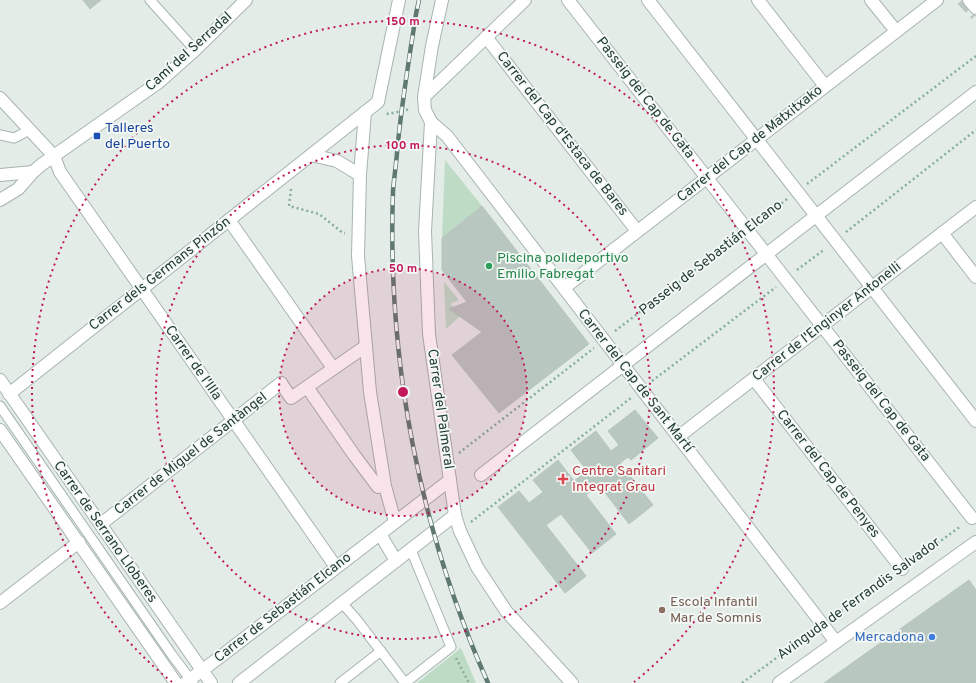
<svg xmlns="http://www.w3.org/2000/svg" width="976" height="683" viewBox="0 0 976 683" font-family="Overpass,sans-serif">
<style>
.green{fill:#bedcc5}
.building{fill:#b9c7c1;stroke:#b6c6bf}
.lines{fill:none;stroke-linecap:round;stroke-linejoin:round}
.trunk-tunnel{stroke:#bec9c4;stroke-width:12;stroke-dasharray:12 6;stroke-linecap:butt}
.service-casing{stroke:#a7b4af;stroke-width:11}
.pedestrian-casing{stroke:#a7b4af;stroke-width:14}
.minor-casing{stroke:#a7b4af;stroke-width:14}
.tertiary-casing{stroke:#a7b4af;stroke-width:14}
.path{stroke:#86aea0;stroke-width:2.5;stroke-dasharray:2 3;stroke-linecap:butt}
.service{stroke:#fff;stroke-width:9}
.pedestrian{stroke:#fff;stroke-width:12}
.minor{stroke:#fff;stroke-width:12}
.tertiary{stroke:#fff;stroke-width:12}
.rail-casing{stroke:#5f7871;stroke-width:4.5}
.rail{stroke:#f4f9f6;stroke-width:3;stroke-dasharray:9;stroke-linecap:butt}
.ring{fill:none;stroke:#c2185b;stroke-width:2;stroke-dasharray:2 4}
.transit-dot{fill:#1a4fb4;stroke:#f4f9f6;stroke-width:1.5}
.leisure-dot{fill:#2e9e5b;stroke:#f4f9f6;stroke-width:1.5}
.health-dot{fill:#e0444e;stroke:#f4f9f6;stroke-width:1.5}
.education-dot{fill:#8d6e63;stroke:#f4f9f6;stroke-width:1.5}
.shop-dot{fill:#3f7fe0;stroke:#f4f9f6;stroke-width:1.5}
.labels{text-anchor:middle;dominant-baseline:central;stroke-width:3.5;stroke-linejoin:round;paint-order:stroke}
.street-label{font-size:14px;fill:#243d36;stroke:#f4f9f6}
.transit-label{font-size:14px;fill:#164399;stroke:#f4f9f6;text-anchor:start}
.leisure-label{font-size:14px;fill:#27864d;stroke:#f4f9f6;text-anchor:start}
.health-label{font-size:14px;fill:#be3a42;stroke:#f4f9f6;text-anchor:start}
.education-label{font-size:14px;fill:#785e54;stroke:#f4f9f6;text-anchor:start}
.shop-label{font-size:14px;fill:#366cbe;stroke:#f4f9f6;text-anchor:end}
.centre{fill:#c2185b;stroke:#f4f9f6;stroke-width:2}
.ring-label{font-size:12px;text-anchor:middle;font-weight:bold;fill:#c2185b;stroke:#f4f9f6;stroke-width:3.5;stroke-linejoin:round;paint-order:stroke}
</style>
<rect width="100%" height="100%" fill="#e4ece8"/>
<g class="green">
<path d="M445,160L482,206L442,238Z"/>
<path d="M444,282L459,300L450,304L454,307L460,316L446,329Z"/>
<path d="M461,648L476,683H417Z"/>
</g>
<g class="building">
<path d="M83,0H101L90,9Z"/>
<path d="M482,206L589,344L499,413L452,355L482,332L449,309L467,302L442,270V238Z"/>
<path d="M635,410L658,438L631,460L628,457L620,463L653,505L629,524L599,485L586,495L616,534L592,553L561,514L546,525L586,576L565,593L498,507L519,491L529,503L543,492L533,480L558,460L574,481L587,471L571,450L596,431L611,451L619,445L608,431Z"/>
<path d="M969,580L976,590V683H824Z"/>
</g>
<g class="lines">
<path class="trunk-tunnel" d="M962,0L976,15"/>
<g class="service-casing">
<g id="service">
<path d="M150,0L195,50"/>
<path d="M0,135L14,138L20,135L29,130"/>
<path d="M0,406L172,655L193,683"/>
<path d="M342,603L357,620L405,683"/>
<path d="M340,683L381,651"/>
<path d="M405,683L451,647L411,550"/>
</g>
</g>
<g class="pedestrian-casing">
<g id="pedestrian">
<path d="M568,0L972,518"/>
<path d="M648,0L976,421"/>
<path d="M758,0L825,86"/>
<path d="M871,0L896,31"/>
<path d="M486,37L637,231"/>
<path d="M424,97L525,0"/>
<path d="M229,220L333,368"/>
<path d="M942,233L976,277"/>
<path d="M754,379L902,569"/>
<path d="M281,383L291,398L366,346"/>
<path d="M307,387L354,455L378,487"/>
<path d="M481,475L976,92"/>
</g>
</g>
<g class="minor-casing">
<g id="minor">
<path d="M442,0L432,46L424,97L425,110L431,122L425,231L429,334L455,515L460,531L477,567L506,611L572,683"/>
<path d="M0,98L54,156L60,172L336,567"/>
<path d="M365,112L360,175L358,256L370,392L385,486L395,522"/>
<path d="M431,122L447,136L836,642"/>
<path d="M311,155L337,161L360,175"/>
<path d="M564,288L937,0"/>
<path d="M9,394L378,102L399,0"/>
<path d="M678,437L976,207"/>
<path d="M101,524L281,383"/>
<path d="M380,534L396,561"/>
<path d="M0,603L79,542"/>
<path d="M185,683L220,657L450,480"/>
<path d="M239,683L455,515"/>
</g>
</g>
<g class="tertiary-casing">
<g id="tertiary">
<path d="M969,0L976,8"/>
<path d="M0,175L33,172"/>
<path d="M0,200L18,189L33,172L41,165L159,82L195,50L246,0"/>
<path d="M0,380L211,683"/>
<path d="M0,430L176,683"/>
<path d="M779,683L976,542"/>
</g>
</g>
<g class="path">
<path d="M387,113L388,114L411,109"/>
<path d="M807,184L976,56"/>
<path d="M291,189L289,206L319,214L343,233H345"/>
<path d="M758,222L787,199"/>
<path d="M846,232L976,130"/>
<path d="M797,270L825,249"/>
<path d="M615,331L737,238"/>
<path d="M652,381L776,287"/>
<path d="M459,453L594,348"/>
<path d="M471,522L631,398"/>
<path d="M913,561L961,526"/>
<path d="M833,617L891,576"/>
<path d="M456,658L469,683"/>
<path d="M742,683L811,633"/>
</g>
<use href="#service" class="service"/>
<use href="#pedestrian" class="pedestrian"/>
<use href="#minor" class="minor"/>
<use href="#tertiary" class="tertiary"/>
<g class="rail-casing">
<path id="rail" d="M419,0L416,14C409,60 401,106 397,153C396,166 394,178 393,191C387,361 419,528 488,683"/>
</g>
<use href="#rail" class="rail"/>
</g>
<circle cx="403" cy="392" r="124" fill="#c2185b" fill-opacity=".12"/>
<g class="ring">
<circle cx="403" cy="392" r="124"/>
<circle cx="403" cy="392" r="247"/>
<path d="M172 682A371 371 0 1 1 634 682"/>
</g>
<rect class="transit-dot" x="93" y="132" width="8" height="8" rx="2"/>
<circle class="leisure-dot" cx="489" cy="266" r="4"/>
<path class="health-dot" d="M561 473h4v4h4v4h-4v4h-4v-4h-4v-4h4z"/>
<circle class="education-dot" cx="662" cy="610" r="4"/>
<circle class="shop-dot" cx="932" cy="637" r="4"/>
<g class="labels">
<g class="street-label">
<text transform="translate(189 52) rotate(-42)">Camí del Serradal</text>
<text transform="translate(645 98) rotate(52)">Passeig del Cap de Gata</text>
<text transform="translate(562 134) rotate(52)">Carrer del Cap d'Estaca de Bares</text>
<text transform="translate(750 144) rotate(-38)">Carrer del Cap de Matxitxako</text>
<text transform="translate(711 258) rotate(-38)">Passeig de Sebastián Elcano</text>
<text transform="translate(160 274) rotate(-38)">Carrer dels Germans Pinzón</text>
<text transform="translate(827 322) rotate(-38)">Carrer de l'Enginyer Antonelli</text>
<text transform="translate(193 363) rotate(55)">Carrer de l'Illa</text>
<text transform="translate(635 381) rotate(52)">Carrer del Cap de Sant Martí</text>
<text transform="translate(881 401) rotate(52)">Passeig del Cap de Gata</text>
<text transform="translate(440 409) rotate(82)">Carrer del Palmeral</text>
<text transform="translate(191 454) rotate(-38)">Carrer de Miguel de Santàngel</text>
<text transform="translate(828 474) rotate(52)">Carrer del Cap de Penyes</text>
<text transform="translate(105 532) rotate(55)">Carrer de Serrano Lloberes</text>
<text transform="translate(859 599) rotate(-36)">Avinguda de Ferrandis Salvador</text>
<text transform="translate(283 608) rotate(-38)">Carrer de Sebastián Elcano</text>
</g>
<g class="transit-label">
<text x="105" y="128">Talleres<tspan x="105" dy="16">del Puerto</tspan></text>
</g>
<g class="leisure-label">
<text x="497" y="258">Piscina polideportivo<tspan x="497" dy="16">Emilio Fabregat</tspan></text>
</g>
<g class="health-label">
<text x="572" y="471">Centre Sanitari<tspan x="572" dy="16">Integrat Grau</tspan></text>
</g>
<g class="education-label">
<text x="670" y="602">Escola Infantil<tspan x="670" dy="16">Mar de Somnis</tspan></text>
</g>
<g class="shop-label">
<text x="924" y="637">Mercadona</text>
</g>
</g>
<circle cx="403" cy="392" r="6" class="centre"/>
<g class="ring-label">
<text x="403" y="25">150 m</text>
<text x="403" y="149">100 m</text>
<text x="403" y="272">50 m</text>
</g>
</svg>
